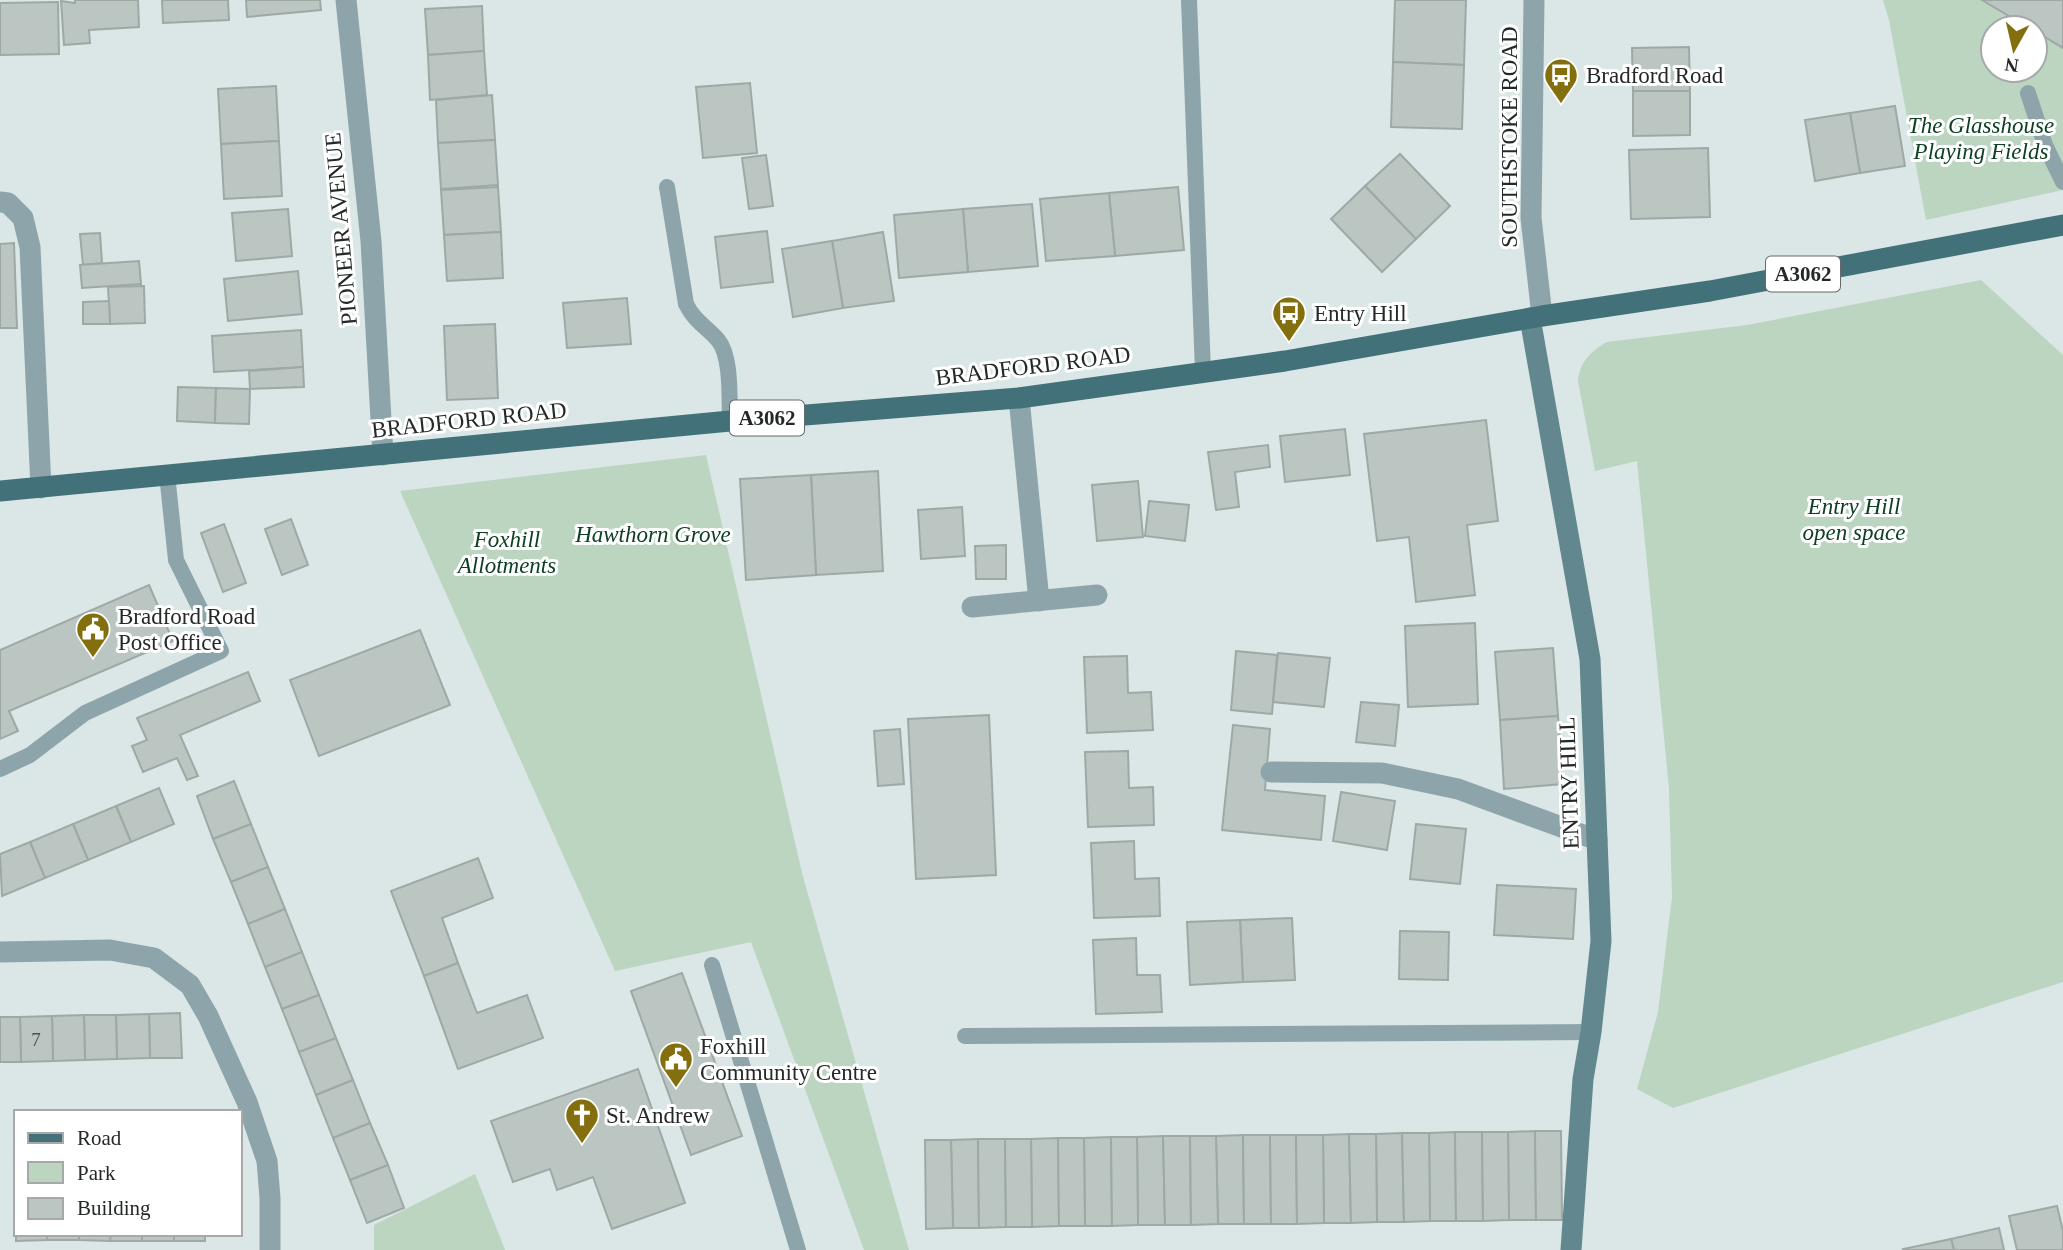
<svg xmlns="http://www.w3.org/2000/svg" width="2063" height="1250" viewBox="0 0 2063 1250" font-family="'Times New Roman',serif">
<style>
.green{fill:#bbd5c1;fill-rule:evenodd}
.building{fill:#bbc6c2;stroke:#9ea9a6;stroke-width:2}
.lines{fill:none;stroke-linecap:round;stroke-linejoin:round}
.lane{stroke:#8da5aa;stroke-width:16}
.street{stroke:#8da5aa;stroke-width:21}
.secondary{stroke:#62878e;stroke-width:21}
.primary{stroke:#42717a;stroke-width:21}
.labels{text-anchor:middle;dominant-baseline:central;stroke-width:6;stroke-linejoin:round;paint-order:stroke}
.number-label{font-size:19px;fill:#4a504e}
.shield{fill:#fff;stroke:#666968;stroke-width:2}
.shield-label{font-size:21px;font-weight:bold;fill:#242928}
.poi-label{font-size:23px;fill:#242928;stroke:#fff;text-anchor:start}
.park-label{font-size:23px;font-style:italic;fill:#0e4023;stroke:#fff}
.street-label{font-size:23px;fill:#242928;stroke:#fff}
</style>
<rect width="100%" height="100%" fill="#dae7e6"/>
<g class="green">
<path d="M1883,0H2063V190L1926,220L1889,20ZM1993,28H2035V70H1993Z"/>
<path d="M1981,280L2063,355V982L1673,1108L1637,1089L1658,1012L1672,897L1669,788L1637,461L1595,471L1578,381C1579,363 1592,350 1607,342L1747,325Z"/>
<path d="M706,455L802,873L909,1250H864L751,942L615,971L400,491Z"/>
<path d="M475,1174L505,1250H374V1225Z"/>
</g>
<g class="building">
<path d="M75,0H138L139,27L89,30L90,43L64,45L61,1L75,3Z"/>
<path d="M162,0H228L229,20L163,23Z"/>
<path d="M246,0H320L321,10L247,17Z"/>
<path d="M1395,0H1466L1464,65L1393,62Z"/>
<path d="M1982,0H2063V48L2035,31V28H2029Z"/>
<path d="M58,2L59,54L0,55V3Z"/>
<path d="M482,6L484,51L428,55L425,9Z"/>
<path d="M1689,47L1690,91H1633L1632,48Z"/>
<path d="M484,51L487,95L430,100L428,55Z"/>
<path d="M1393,62L1464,65L1462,129L1391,127Z"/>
<path d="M750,83L757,153L703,158L696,87Z"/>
<path d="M276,86L279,141L221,144L218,89Z"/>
<path d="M1633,91H1690V135L1633,136Z"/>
<path d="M492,95L495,140L438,143L436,100Z"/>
<path d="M1895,106L1905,166L1860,173L1850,113Z"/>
<path d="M1850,113L1860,173L1815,181L1805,120Z"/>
<path d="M495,140L498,185L441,189L438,143Z"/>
<path d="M279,141L282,196L224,199L221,144Z"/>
<path d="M1708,148L1710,217L1631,219L1629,150Z"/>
<path d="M1400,154L1450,206L1416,239L1365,186Z"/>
<path d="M766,155L773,206L749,209L742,158Z"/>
<path d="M1365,186L1416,239L1382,272L1331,219Z"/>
<path d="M498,187L501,232L444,235L441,190Z"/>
<path d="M1178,187L1184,250L1115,256L1109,193Z"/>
<path d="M1109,193L1115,256L1046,261L1040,199Z"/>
<path d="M1032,204L1038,266L968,272L963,209Z"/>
<path d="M288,209L292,256L236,261L232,213Z"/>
<path d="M963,209L968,272L899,278L894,215Z"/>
<path d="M767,231L773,282L721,288L715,237Z"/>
<path d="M501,232L503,278L447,281L444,235Z"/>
<path d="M883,232L894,301L843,308L832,241Z"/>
<path d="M100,233L102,263L83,265L80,234Z"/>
<path d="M832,241L843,308L793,317L782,249Z"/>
<path d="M14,243L17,328H0V244Z"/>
<path d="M139,261L141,284L82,288L80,265Z"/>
<path d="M298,271L302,314L228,321L224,279Z"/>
<path d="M144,286L145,323L110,324L108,287Z"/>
<path d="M627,298L631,344L567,348L563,303Z"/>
<path d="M109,301L110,324H83V302Z"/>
<path d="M495,324L498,398L447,400L444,326Z"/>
<path d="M301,330L303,367L214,372L212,336Z"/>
<path d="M303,367L304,387L250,389L249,371Z"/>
<path d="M178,387L216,388L215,423L177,421Z"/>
<path d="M216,388L250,389L249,424L215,423Z"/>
<path d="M1486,420L1498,521L1467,525L1475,595L1416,602L1409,537L1377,541L1364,434Z"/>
<path d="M1345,429L1350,475L1285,482L1280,436Z"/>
<path d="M1268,445L1270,467L1235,472L1239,507L1216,510L1208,452Z"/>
<path d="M878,471L883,571L816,575L811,475Z"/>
<path d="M811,475L816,575L746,580L740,479Z"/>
<path d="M1138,481L1143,537L1097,541L1092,485Z"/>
<path d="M1149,501L1189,505L1185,541L1145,536Z"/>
<path d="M962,507L965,556L921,559L918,510Z"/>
<path d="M291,519L308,565L282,575L265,529Z"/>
<path d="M224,524L246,583L223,592L201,533Z"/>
<path d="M1006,545V579H976L975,546Z"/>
<path d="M149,585L173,641L9,711L18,731L0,739V650Z"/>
<path d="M1475,623L1478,704L1408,707L1405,626Z"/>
<path d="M420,630L450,705L319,756L290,680Z"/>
<path d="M1553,648L1558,716L1500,720L1495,652Z"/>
<path d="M1236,651L1277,655L1272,714L1231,710Z"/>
<path d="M1278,653L1330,658L1324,707L1273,702Z"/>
<path d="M1127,656L1128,693L1151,692L1153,730L1087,733L1084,657Z"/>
<path d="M248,672L260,701L180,735L198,776L187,780L177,758L143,772L132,746L147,740L137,718Z"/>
<path d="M1361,702L1399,705L1395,746L1356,742Z"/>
<path d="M989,715L996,875L916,879L908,719Z"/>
<path d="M1558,716L1563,784L1504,789L1500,720Z"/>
<path d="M1233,725L1270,729L1265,790L1325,796L1321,840L1222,830Z"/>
<path d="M900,729L904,784L878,786L874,731Z"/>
<path d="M1128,751L1129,788L1153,787L1154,825L1088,827L1085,752Z"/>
<path d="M234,781L251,824L213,839L197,796Z"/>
<path d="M159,788L174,824L131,842L116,806Z"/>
<path d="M1341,792L1395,801L1387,850L1333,841Z"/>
<path d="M116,806L131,842L88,860L73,824Z"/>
<path d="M73,824L88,860L45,878L30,842Z"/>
<path d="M251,824L268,867L231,882L213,839Z"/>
<path d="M1416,824L1466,829L1460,884L1410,879Z"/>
<path d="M1134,841L1135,879L1159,878L1160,916L1094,918L1091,843Z"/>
<path d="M30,842L45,878L2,896L0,854Z"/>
<path d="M478,858L493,898L442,918L458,963L424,976L391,891Z"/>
<path d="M268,867L285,909L248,924L231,882Z"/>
<path d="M1497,885L1576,889L1573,939L1494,935Z"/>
<path d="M285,909L302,952L265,967L248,924Z"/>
<path d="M1292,918L1295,980L1243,982L1240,920Z"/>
<path d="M1240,920L1243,982L1190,985L1187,922Z"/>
<path d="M1400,931L1449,932L1448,980L1399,979Z"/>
<path d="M1136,938L1137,975H1160L1162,1012L1096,1014L1093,940Z"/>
<path d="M302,952L319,995L282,1009L265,967Z"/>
<path d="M458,963L477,1013L527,995L543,1038L458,1069L424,976Z"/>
<path d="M682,973L742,1136L691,1155L631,991Z"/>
<path d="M319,995L336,1038L299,1052L282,1009Z"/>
<path d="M180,1013L182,1058H150L149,1014Z"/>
<path d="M149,1014L150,1058L117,1059L116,1015Z"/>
<path d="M84,1015H116L117,1059L85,1060Z"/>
<path d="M84,1015L85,1060L53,1061L52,1016Z"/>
<path d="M52,1016L53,1061L21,1062L20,1017Z"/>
<path d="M0,1017H20L21,1062H0Z"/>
<path d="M336,1038L353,1080L316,1095L299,1052Z"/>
<path d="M638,1069L685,1203L612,1229L593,1177L557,1190L550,1169L513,1182L491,1121Z"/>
<path d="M353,1080L370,1123L333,1138L316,1095Z"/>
<path d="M370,1123L388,1165L350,1180L333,1138Z"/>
<path d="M1535,1131L1536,1220H1509L1508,1132Z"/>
<path d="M1535,1131H1561L1562,1220H1536Z"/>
<path d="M1455,1132L1456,1221H1430L1429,1133Z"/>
<path d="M1455,1132H1482L1483,1221H1456Z"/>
<path d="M1482,1132H1508L1509,1220L1483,1221Z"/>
<path d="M1402,1133L1404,1222H1377L1376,1134Z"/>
<path d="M1402,1133H1429L1430,1221L1404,1222Z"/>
<path d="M1349,1134L1351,1223H1324L1323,1135Z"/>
<path d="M1349,1134H1376L1377,1222L1351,1223Z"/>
<path d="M1243,1135L1244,1224H1218L1216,1136Z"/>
<path d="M1243,1135H1270L1271,1224H1244Z"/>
<path d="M1270,1135H1296L1297,1224H1271Z"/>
<path d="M1296,1135H1323L1324,1223L1297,1224Z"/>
<path d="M1163,1136L1165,1225H1138L1137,1137Z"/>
<path d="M1163,1136H1190L1191,1225H1165Z"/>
<path d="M1190,1136H1216L1218,1224L1191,1225Z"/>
<path d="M1111,1137L1112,1226H1085L1084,1138Z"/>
<path d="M1111,1137H1137L1138,1225L1112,1226Z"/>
<path d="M1058,1138L1059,1226L1032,1227L1031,1139Z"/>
<path d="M1058,1138H1084L1085,1226H1059Z"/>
<path d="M978,1139L979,1228H953L951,1140Z"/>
<path d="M978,1139H1005L1006,1227L979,1228Z"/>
<path d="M1005,1139H1031L1032,1227H1006Z"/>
<path d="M925,1140H951L953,1228L926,1229Z"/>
<path d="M388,1165L404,1208L367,1223L350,1180Z"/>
<path d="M16,1200V1234H47V1240L16,1241Z"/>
<path d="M2057,1206L2063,1231V1250H2017L2009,1216Z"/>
<path d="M1999,1228L2004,1250H1954L1951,1239Z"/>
<rect x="47" y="1234" width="32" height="6"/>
<path d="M79,1234H111L110,1241L79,1240Z"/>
<path d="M111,1234H142V1241H110Z"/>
<rect x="142" y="1234" width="32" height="7"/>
<rect x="174" y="1234" width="31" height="7"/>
<path d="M1951,1239L1954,1250H1904L1903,1249Z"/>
</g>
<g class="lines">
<g class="lane">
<path d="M1189,0L1203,372"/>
<path d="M2028,93L2045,145L2063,182"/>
<path d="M667,187L686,304C695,322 706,326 718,340C732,357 729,399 730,421"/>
<path d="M0,769L30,755L85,713L221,651L176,560L167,474"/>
<path d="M712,965L798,1250"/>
<path d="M965,1036L1591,1032"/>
</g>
<g class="street">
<path d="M346,0L371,241L383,455"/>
<path d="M1534,0L1531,218L1542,316"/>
<path d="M0,202L8,203L23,218L30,247L41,488"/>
<path d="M1019,398L1039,601"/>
<path d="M972,607L1097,595"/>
<path d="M1271,772L1382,773L1458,789L1597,840"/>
<path d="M0,952L110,950L154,958L190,985L208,1016L247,1102L267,1161L270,1198V1250"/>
</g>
<path class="secondary" d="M1530,318L1590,659L1601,941L1591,1032L1583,1079L1571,1250"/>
<path class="primary" d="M0,491L730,421L1019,398L1285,361L1542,316L1710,291L2063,225"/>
</g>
<defs>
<g id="bus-pin" transform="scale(1.75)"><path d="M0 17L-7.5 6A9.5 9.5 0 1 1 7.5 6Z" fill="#846f0e" stroke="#fff"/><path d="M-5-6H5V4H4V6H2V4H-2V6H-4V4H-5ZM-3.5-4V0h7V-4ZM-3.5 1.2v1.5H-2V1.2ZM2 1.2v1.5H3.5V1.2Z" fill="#fff"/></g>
<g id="civic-pin" transform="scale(1.75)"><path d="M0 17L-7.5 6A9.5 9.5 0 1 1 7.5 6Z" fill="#846f0e" stroke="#fff"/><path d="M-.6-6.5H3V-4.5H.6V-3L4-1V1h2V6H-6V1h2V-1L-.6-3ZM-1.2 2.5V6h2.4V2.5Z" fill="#fff"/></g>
<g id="church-pin" transform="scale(1.75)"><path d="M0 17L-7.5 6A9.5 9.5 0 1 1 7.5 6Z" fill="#846f0e" stroke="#fff"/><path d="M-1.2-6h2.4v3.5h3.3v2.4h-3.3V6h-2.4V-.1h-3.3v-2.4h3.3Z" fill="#fff"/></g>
</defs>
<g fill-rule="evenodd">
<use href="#bus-pin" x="1561" y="75"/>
<use href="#bus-pin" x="1289" y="313"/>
<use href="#civic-pin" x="93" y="629"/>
<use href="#civic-pin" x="676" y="1059"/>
<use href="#church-pin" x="582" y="1115"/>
</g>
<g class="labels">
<g class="number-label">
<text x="36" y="1039">7</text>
</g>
<g class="shield">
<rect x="1766" y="256.5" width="74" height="35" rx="5"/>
<rect x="730" y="400.5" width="74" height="35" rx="5"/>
</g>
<g class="shield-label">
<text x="1803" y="274">A3062</text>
<text x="767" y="418">A3062</text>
</g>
<g class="poi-label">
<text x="1586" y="75">Bradford Road</text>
<text x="1314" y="313">Entry Hill</text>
<text x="118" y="616">Bradford Road<tspan x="118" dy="26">Post Office</tspan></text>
<text x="700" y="1046">Foxhill<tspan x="700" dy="26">Community Centre</tspan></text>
<text x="606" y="1115">St. Andrew</text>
</g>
<g class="park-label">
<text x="1981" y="125">The Glasshouse<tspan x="1981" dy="26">Playing Fields</tspan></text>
<text x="1854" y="506">Entry Hill<tspan x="1854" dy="26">open space</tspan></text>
<text x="653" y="534">Hawthorn Grove</text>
<text x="507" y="539">Foxhill<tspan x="507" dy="26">Allotments</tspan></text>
</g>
<g class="street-label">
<text transform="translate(1509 137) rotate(-90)">SOUTHSTOKE ROAD</text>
<text transform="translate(341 229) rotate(-95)">PIONEER AVENUE</text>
<text transform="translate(1033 366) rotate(-7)">BRADFORD ROAD</text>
<text transform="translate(469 420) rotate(-6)">BRADFORD ROAD</text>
<text transform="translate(1569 783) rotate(-92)">ENTRY HILL</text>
</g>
</g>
<rect x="14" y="1110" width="228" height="126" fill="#ffffff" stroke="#a7a9a9" stroke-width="2"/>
<rect x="28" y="1133" width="35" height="10" fill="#42717a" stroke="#a7a9a9" stroke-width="2"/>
<text x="77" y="1145" font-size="21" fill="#242928">Road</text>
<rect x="28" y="1162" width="35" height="21" fill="#bbd5c1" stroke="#a7a9a9" stroke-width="2"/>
<text x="77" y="1180" font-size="21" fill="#242928">Park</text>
<rect x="28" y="1198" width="35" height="21" fill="#bbc6c2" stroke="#a7a9a9" stroke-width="2"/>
<text x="77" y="1215" font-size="21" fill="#242928">Building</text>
<g transform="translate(2014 49) rotate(188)"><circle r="33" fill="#ffffff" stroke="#a7a9a9" stroke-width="2"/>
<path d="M0-5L12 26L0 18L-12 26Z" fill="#846f0e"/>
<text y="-10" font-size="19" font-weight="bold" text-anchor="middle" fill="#242928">N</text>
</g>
</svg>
